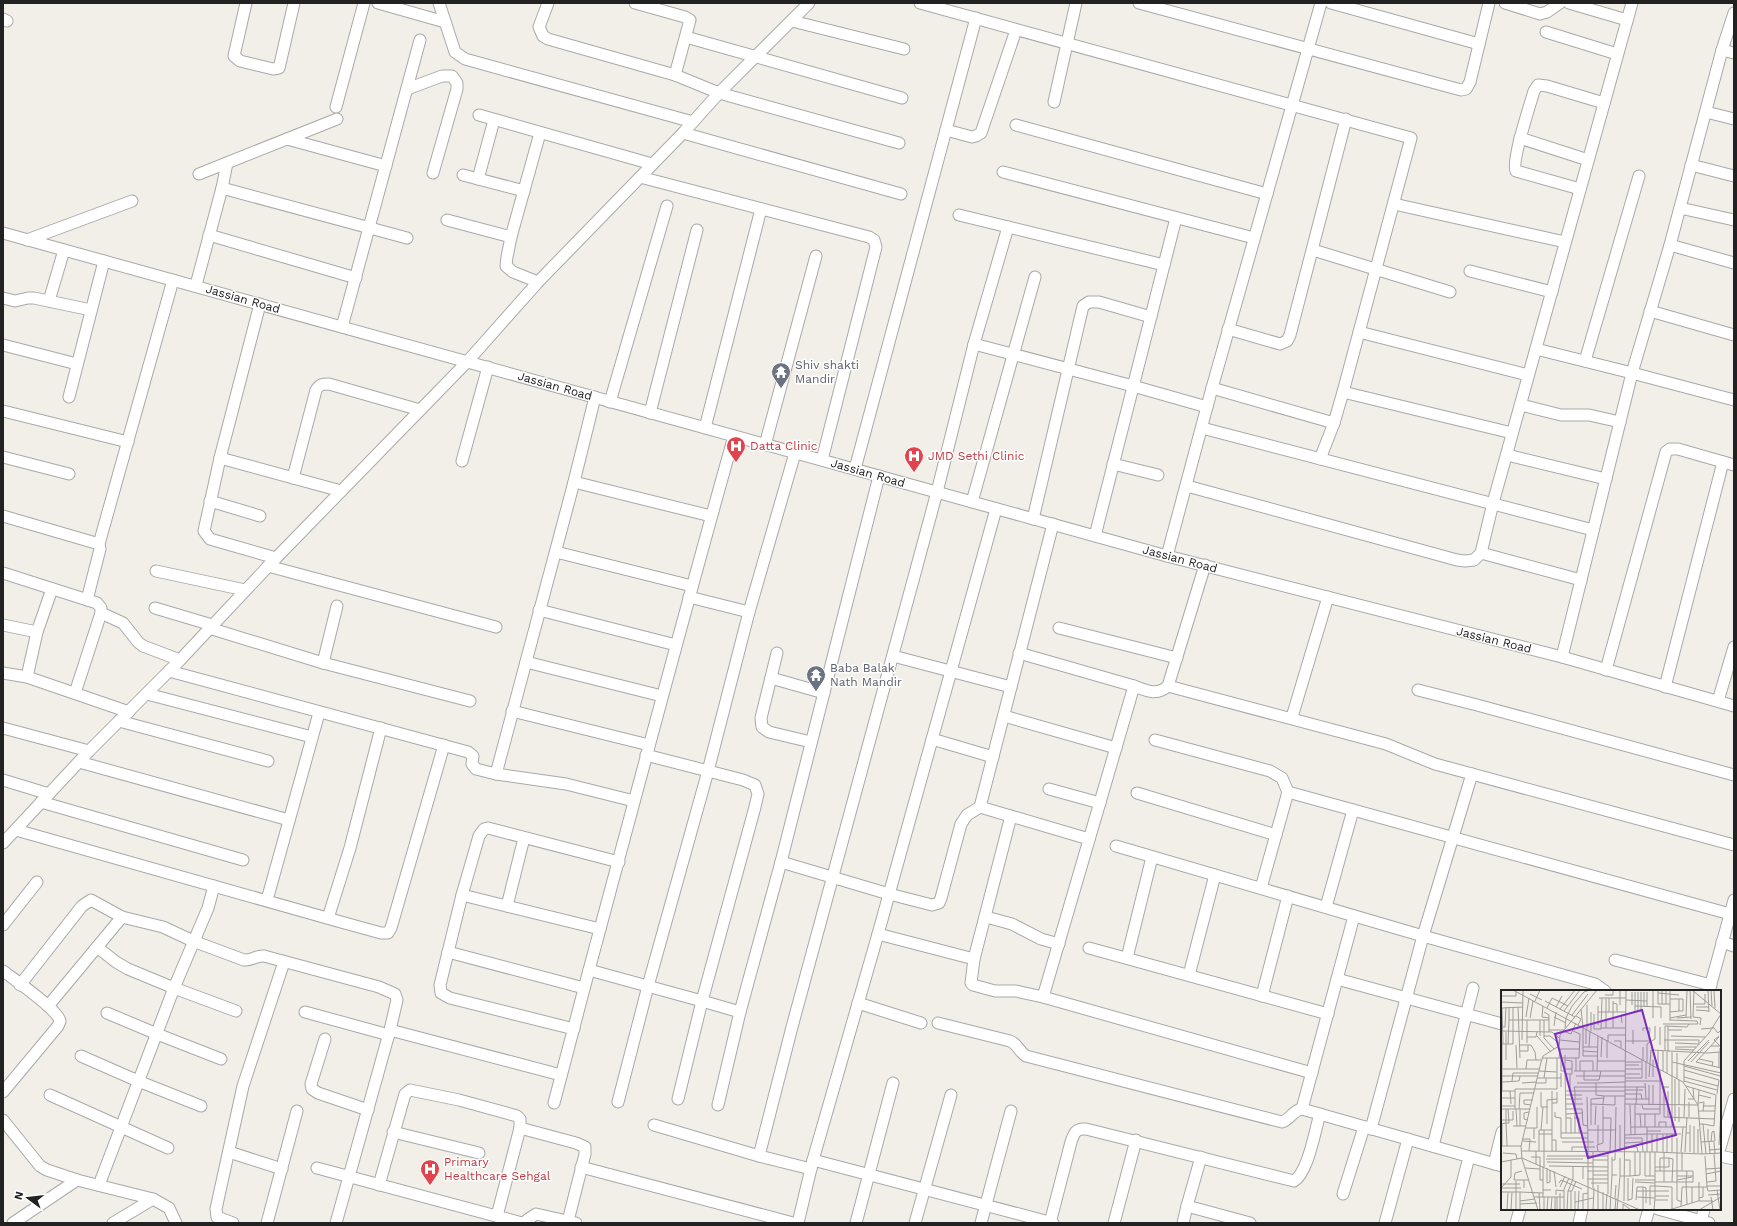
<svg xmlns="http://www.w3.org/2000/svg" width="1737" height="1226" viewBox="0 0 1737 1226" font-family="'Work Sans',sans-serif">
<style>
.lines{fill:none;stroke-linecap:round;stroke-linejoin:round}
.minor-casing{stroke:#a9a9a9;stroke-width:13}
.minor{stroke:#fff;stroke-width:11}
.labels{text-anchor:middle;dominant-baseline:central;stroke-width:3;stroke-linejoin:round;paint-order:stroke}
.street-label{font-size:12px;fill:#222;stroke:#fff}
.worship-label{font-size:12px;fill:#5b616d;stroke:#fff;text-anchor:start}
.health-label{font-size:12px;fill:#be3a42;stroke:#fff;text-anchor:start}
.inset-road{fill:none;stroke:#9f9d99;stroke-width:1}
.view{fill:#7b2cbf;fill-opacity:0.15;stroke:#7b2cbf;stroke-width:2}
.inset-edge{fill:none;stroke:#222;stroke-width:2}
</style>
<rect width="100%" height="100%" fill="#f2efe9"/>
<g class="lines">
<g class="minor-casing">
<g id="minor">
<path d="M246,3L234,56L240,61L273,69L279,68L280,64L294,3"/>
<path d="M378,3L445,22"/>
<path d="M439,3L455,52L465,59L693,122"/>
<path d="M548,3L539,27L543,36L548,39L675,75L719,93L899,143"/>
<path d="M635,3L685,17L690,20L675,75"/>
<path d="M920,3L1411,138L1343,392L1334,423L1320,459"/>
<path d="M1139,3L1461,90L1466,89L1470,82L1489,3"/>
<path d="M1331,3L1479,44"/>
<path d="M1505,3L1540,14L1547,12L1560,3"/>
<path d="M1569,3L1627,20"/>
<path d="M3,19L7,21"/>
<path d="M792,21L904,49"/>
<path d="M1546,32L1617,54"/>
<path d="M686,37L902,98"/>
<path d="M1722,50L1734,53"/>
<path d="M407,89L442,76H452L457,83V89L433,173"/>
<path d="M1054,102L1076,3"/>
<path d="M336,107L364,3"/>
<path d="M1706,112L1734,119"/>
<path d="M479,115L652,164"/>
<path d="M1016,125L1267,194"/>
<path d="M946,130L972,137L976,136L981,133L1016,30"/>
<path d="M683,133L901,194"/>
<path d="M1520,138L1588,160"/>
<path d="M287,139L386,166"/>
<path d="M1691,165L1734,176"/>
<path d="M1003,172L1254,238"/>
<path d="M199,174L337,119"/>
<path d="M463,175L524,191"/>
<path d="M640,177L869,237L874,240L876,247L822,460"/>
<path d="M478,179L494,120"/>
<path d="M222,188L407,238"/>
<path d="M1580,189L1516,171C1511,162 1530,105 1534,91L1538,85L1547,86L1604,103"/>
<path d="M1394,204L1565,242"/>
<path d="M1680,208L1734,220"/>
<path d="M959,215L1164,265"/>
<path d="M447,220L511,237"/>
<path d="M3,233L1167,556L1562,657L1734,706"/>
<path d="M209,235L356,278"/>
<path d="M27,240L132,201"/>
<path d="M1670,245L1722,50L1734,13"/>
<path d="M1313,250L1450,292"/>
<path d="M1470,271L1552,292"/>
<path d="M538,282L513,272L506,266L507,257L511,237L540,133"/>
<path d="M196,285L222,188L227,163"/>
<path d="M3,298L15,301L28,298H34L91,310"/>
<path d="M49,301L64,250"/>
<path d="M260,304L220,458L204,531L210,539L276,558"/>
<path d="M1650,311L1734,335"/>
<path d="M342,327L420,40"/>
<path d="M1228,329L1280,344L1287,341L1290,335L1346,119"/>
<path d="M1359,332L1528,375"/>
<path d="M974,344L1133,386L1207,407"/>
<path d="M3,345L77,364"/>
<path d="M1536,349L1632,373L1670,245L1734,263"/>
<path d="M1585,361L1639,176"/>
<path d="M1212,388L1334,423"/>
<path d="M1343,392L1512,433"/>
<path d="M69,397L104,261"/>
<path d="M610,402L667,206"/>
<path d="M1521,405L1561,415H1589L1620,422"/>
<path d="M3,411L128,442"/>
<path d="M650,413L697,230"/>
<path d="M705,428L761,209"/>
<path d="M1202,428L1593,530"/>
<path d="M765,445L816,256"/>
<path d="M1507,455L1606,479"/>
<path d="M3,457L69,474"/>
<path d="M220,458L341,491"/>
<path d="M462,461L488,367"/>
<path d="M1113,464L1158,475"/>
<path d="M855,469L976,18"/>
<path d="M293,478L316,390C320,384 322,384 329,384L420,410"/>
<path d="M574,482L711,516"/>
<path d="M1187,486L1457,560L1465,561L1474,560L1481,553L1581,580"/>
<path d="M210,501L260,516"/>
<path d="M972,502L1035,277"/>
<path d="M3,516L99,544"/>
<path d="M1033,519L1083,306L1089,302H1099L1151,317"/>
<path d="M1053,524L980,807L1089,839"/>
<path d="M1095,536L1176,218"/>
<path d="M556,552L692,586"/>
<path d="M1481,553L1493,503L1632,3"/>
<path d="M1167,556L1212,388L1321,3"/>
<path d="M268,566L496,627"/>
<path d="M156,571L245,590"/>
<path d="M3,573L97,603L101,608V613L75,693"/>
<path d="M689,597L749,612"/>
<path d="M87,600L100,549L99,544L173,280"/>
<path d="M155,608L212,625"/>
<path d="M539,610L676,645"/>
<path d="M101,613L123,623L138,642L143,646L180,660"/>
<path d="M3,625L37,632"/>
<path d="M209,628L323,663L470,701"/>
<path d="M1059,628L1177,658"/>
<path d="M777,653L761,718L762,727L769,732L811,742"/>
<path d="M1019,653L1134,686L1043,997L1312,1073"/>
<path d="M893,656L1011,687"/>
<path d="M1562,657L1632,373L1734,400"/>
<path d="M526,662L662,696"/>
<path d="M323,663L337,606"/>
<path d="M1606,670L1666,452L1670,449H1678L1734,465"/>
<path d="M169,671L468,752L473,756L472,764L476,769L496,774L566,784L634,801"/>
<path d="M3,673L27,677L129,712"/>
<path d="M27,677L37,632L52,589"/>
<path d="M771,678L824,693"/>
<path d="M1134,686C1147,691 1157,696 1168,686L1205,565"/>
<path d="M1168,686L1386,744L1435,764L1734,845"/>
<path d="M1665,687L1723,462"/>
<path d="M1418,690L1477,705L1734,775"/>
<path d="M147,694L312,737"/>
<path d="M1718,701L1734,647"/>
<path d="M512,711L649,745"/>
<path d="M1004,716L1116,748"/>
<path d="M1292,717L1328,597"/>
<path d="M119,721L268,761"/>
<path d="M3,728L89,751"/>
<path d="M932,739L993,757"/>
<path d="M1155,740L1270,771L1282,778L1288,792"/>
<path d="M79,762L289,820"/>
<path d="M496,774L574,482L595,397"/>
<path d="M3,780L49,794"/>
<path d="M1049,789L1100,803"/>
<path d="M1137,793L1276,835"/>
<path d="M41,802L243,860"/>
<path d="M1011,816L974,959L971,983L973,985L995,991H1016L1043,997"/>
<path d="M16,830L341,922L381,933H388L391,928L444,745"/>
<path d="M3,843L89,751L180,660L276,558L467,362L538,282L683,133L719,93L809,3"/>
<path d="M1116,846L1423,936L1595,984L1605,991"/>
<path d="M781,862L879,476"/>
<path d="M1261,888L1288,792L1730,914"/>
<path d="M462,895L600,929"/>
<path d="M267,900L319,713"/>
<path d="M507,906L524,838"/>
<path d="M1326,907L1353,810"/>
<path d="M986,917L1012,924L1041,939L1059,944"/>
<path d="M328,918L350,848L381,728"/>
<path d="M3,925L37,882"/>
<path d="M878,934L974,959"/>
<path d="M1722,942L1734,946"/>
<path d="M97,947L116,962L128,969L174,988L236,1011"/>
<path d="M1089,948L1328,1014"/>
<path d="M448,952L584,988"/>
<path d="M1127,958L1152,857"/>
<path d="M1615,960L1711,985"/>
<path d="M589,970C637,792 684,613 734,436"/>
<path d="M3,971C15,980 57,1009 60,1021L58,1026L3,1092"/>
<path d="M1189,975L1215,875"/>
<path d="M1337,979L1502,1024"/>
<path d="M20,985L82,906L91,900L122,917L163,927L193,941L244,960C252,961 256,955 264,956L379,987L395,994L397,1000L390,1030L336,1223"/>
<path d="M1709,991L1734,900"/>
<path d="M1262,996L1288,896"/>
<path d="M858,1003L921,1023"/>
<path d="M48,1006L122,917"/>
<path d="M305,1012L389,1035"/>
<path d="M107,1013L157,1034L221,1059"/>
<path d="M938,1023L1010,1041C1018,1044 1019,1052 1026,1056L1282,1122C1290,1120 1293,1110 1302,1109L1502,1166"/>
<path d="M574,1029L450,998L441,993L440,985L462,895L479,836L484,829L488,828L619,862"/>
<path d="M390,1030L561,1075"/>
<path d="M325,1039L311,1084L312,1089L318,1093L368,1110"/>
<path d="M81,1056L138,1081L201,1106"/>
<path d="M50,1095L168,1148"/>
<path d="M678,1099L702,1001L740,1012"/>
<path d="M618,1102L648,986L708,771L749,612L795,453"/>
<path d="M554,1103L589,970L702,1001L755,807L758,794L755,785L743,780L646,755"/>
<path d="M718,1105L740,1012L781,862L889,894L932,905L939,903L941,898L961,824L967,815L980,807"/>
<path d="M1302,1109L1354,916"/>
<path d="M3,1120L40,1166L47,1170L77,1180L153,1199L169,1208L176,1223"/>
<path d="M654,1125L759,1156"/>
<path d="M1371,1129L1423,936L1472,774"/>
<path d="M393,1132L479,1153"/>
<path d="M1433,1146L1473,988"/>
<path d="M1720,1148L1734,1099"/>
<path d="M229,1152L282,1169"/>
<path d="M1720,1156L1734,1159"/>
<path d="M813,1160L1053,1223"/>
<path d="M1494,1164L1502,1132"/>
<path d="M581,1167L793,1223"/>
<path d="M317,1168L522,1223"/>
<path d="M811,1169L759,1156L792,1027L937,492L974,344L1008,227"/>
<path d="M99,1185L174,988L208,908L214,886"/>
<path d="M379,1185L405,1094L410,1090L459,1100L517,1116L520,1119V1128"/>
<path d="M1343,1194L1364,1127"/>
<path d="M1187,1206L1201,1157"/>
<path d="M1658,1209L1709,1223"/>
<path d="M497,1216L520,1128L576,1143L585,1147V1154L568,1221"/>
<path d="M13,1223L77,1180"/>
<path d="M113,1223L153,1199"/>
<path d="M233,1223L217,1217L216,1209L243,1086L284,962"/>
<path d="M267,1223L297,1111"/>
<path d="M526,1223L527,1220L536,1214L576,1223"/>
<path d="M798,1223L813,1160L878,934L996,509"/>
<path d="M856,1223L893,1083"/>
<path d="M915,1223L951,1095"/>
<path d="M981,1223L1011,1111"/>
<path d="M1050,1223L1071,1142C1074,1133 1076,1128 1086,1129L1294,1181C1308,1173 1315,1130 1320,1114"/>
<path d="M1114,1223L1136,1140"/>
<path d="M1183,1223L1187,1206L1250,1223"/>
<path d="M1385,1223L1408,1139"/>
<path d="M1452,1223L1469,1157"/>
<path d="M1516,1223L1520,1209"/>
<path d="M1579,1223L1582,1209"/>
<path d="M1645,1223L1649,1209"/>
<path d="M1701,1223L1704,1209"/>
</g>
</g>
<use href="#minor" class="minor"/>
</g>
<defs>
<g id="temple-pin" transform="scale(1)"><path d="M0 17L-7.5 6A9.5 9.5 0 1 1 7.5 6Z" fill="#6b7280" stroke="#fff"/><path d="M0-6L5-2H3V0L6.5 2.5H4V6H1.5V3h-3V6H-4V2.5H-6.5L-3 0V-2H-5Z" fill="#fff"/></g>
<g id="hospital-pin" transform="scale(1)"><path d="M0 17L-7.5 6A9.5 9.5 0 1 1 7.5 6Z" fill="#e0444e" stroke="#fff"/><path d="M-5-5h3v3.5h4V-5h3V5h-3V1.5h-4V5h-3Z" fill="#fff"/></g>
</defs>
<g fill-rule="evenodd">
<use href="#temple-pin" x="781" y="372"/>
<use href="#hospital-pin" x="736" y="446"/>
<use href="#hospital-pin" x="914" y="456"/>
<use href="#temple-pin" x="816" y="675"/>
<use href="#hospital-pin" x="430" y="1169"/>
</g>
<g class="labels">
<g class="street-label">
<text transform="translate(243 299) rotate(16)">Jassian Road</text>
<text transform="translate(555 386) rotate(16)">Jassian Road</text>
<text transform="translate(868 473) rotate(16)">Jassian Road</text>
<text transform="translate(1180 559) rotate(15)">Jassian Road</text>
<text transform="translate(1494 640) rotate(14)">Jassian Road</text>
</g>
<g class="worship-label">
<text x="795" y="365">Shiv shakti<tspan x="795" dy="14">Mandir</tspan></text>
<text x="830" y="668">Baba Balak<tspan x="830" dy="14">Nath Mandir</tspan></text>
</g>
<g class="health-label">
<text x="750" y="446">Datta Clinic</text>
<text x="928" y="456">JMD Sethi Clinic</text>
<text x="444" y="1162">Primary<tspan x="444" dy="14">Healthcare Sehgal</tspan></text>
</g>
</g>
<g transform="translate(1501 990)">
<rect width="220" height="220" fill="#f2efe9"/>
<path class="inset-road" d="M12,0L182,92L197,115L201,164L220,163M119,0V15M152,0V28M161,0V14M189,0L190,29M191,0L220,24M193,0L192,27L200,28L199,35M207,0L208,22M210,0L211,16M213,0L214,18M131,2V15M143,2V17M146,2V17M157,3L178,5M29,4L41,10M104,5H112V0M0,6H15V2M98,8H125M169,9H182V21H178M125,10L146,11M34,11L39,0M44,11L74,27M112,11V38M0,12L22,13M112,13L116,14V22M157,14H169V0M157,14V0M165,14V0M169,14V31M193,14H204V4M42,16L41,27L48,28M97,16V22H125M134,16L160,17V28M17,17L19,68M55,17L61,6M195,17H208M46,18L51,8L67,16M59,19L74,0M80,19L82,37M195,20L208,21M63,21L79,0M134,21V2M140,21V2M43,22L48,25V42M108,22V8M137,22V2M169,22L178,21V9M71,25L87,4M75,26L80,29L77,35M25,27L28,8M53,27L65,33M185,27L186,0M29,28L32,11M169,28L185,25M176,28L190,27M8,30V17M43,30V48L53,59M121,33L120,25H125M162,34H197L196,31L169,30M97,35V22M53,36L55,22M2,37H4L5,17M82,37V66H97M212,37L217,43L220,40M64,38L65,28L71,16L83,2L89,0M100,38H125M105,38V8M86,39V15M93,39H100L101,8M93,39V24M200,39L212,38M48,40H63M167,40H181M0,41L51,42L58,48M62,41L70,44L75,33M90,41V22M142,41V38H149L148,52M5,42V70M36,46L50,62M39,46V30M43,46H49L59,54M170,46L204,47M26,47H35L36,42M218,47L195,72L220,78M21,50L22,0M59,50L78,52M106,50V68M163,50H198V53M107,51V45H125M113,51H120V58M125,51H147M26,53V30M174,53L198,54M0,54H12V17M1,54V79H38M2,54L1,18L22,17M7,54L8,30H48M85,54V39M132,54V40M15,55L16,78M19,55H30L34,62L35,70M159,55V37M210,56H219L213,50L218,46M82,57H97M88,57L89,41M174,57H195M174,59L193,60M19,61H27V55M82,61L97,62M162,61V81M164,61V36L186,37L188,34M167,62V36M218,62V78M100,67L101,47M41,68H78L79,44L72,41M58,68L59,59H78M60,68V81H64V65M75,68V81M198,69L212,72L211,76M64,70L71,71V79M142,70V57M96,71H124M187,71L208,50M124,72H140M146,72V54L154,49V36M171,72L220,83M190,72L208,52M124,75H138M183,76L219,86M157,78V60M25,79L26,70H40M64,79H71V84H65M124,79H141M1,80V101M183,80L218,90L216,104M38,81L56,82M64,81L65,128M73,81H83V90H98L100,81M79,81V71H92V81M83,81H124M96,81L97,46M60,83V97M166,83V62M69,84V101M124,84H139M0,86H37M75,86H124M148,87L150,60L207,63L219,62V58M152,87V70M183,87L217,96M36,88H56V68M43,88L46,68M124,88H141V70M145,89V72M176,89V63M11,91L12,83H37M124,91H159M183,91L216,100M1,92L18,91L19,86M183,92V71L208,43L220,24M21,93L35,92M35,93H45V88M76,93H95V105L103,106M95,93L124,92M144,93L145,109M148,95V115M185,96L215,105L213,136L202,134M168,97H163V127L214,129M124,100H142M0,101H14M9,101L10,114M65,101H124M74,101L73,97H145M74,101V143M40,102V117H47M124,104H140L141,109M65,105H81M198,105L210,108M86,107L87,152H93M0,108H14M65,109H81M124,109H148M187,109H193L192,98M188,112V127M51,113H56V102M198,113L203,112L202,121M65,114H82M90,114V109L103,108M102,114L103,106H124M124,114L197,115L198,100M30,115L23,114V110H32M129,115L130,145M134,115V144M135,115L136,97M141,115L142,119H159M152,115V95M178,115V90M0,116H14M202,116H215M178,117V132M0,119H29M14,119V99H56V88H60M15,119L16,136M18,119L19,103H33M19,119V136M65,119H81L82,135L87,136M197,121H214M54,122V127L60,128V148H87M65,124L82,123M134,124H159V80M139,124L140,137M144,124V137M154,124V137M167,127V101M183,127L184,99M186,127L185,143H189M73,128H78V143M102,128H110L109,162M0,130H12V121M27,130L23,129V123L28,122M174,131V89M5,133L6,156M5,133H8L7,119M0,134L5,133V119M46,134V110L56,109M198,134H202L205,164M90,135V114L114,115V106M94,135L95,116M189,135V162M12,136H25M193,136V163M130,137H185M146,137V144H156V162M158,137V132H165V137M171,137V62M25,138H33V149M33,138H36V117M197,139V163M40,140L42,117M51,140V101M87,140H114M146,141H160M60,143H87M65,143V128H70V143M38,144H51M156,144H180M162,144V162M166,144V162M171,144V162M124,145L146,144V162M124,148H141L142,162M176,148V186H192M22,149H29L28,161M51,150H55V161M22,151L35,152M61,152H87V220M200,152L214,151L213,141M207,152V139M208,152L209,164M210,152L211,142L213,141M213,152L214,164M124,153L141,152M97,154V135M218,155L220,121M0,156H20M1,156V134M124,157H136L137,162M208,160L220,159M21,161L154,162V196M35,161V174M38,161V140H51V161M43,161V140M71,161V157H94M97,161L96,155L102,153V116M107,162V204M119,162V135M144,162V186H154M151,162V144M154,162L201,164M180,162L182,137M184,162L185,143M2,163L15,164L16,169M46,166H107M30,167H39V190H42M111,167V185H116M168,168L172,169L171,192M45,169H82M92,170H107M111,170H114L115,117M0,172L21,168L139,220M46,172L92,173M48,176L107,177M72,176V189M43,177V161M154,177H168V168H159V181M24,178L39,179M46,178V193L49,192V180M205,179L220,178M21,181L14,183L13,190H23M53,181L55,197M86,181H107M154,181H192V192H185L186,181M181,181V162M205,184L220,181M92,185H107M119,186V168M129,186L139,185V162M134,186V162M149,186V162M176,186V210L181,212M72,189L67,201H71L75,191M82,189V176M86,189H107M134,190H154M176,190L191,187M134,192L154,193M154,192H163V162M163,192H185L186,214M198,192V211M206,192L215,191L213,164M58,193L60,190L81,199M90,193H107M0,194H19M154,196L171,197V219M206,196H220M59,197L64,186M142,197L145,198V213M191,197V213M206,197L207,201L220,200M0,198L10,187V170M0,198H20M23,198V190H28M92,198V161M42,200V177M216,200L219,220M136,201H168M0,202H19V220M19,202L42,203M38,203L39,220M59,203V220M55,205V200L63,201M207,205L220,204M154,206H168M33,207H63V220M42,207V200H50M43,207V220M63,207V199L68,188M136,207L154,208L153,220M210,207L212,220M114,208L115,195M198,208L202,207V197M127,210L131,209L132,188M135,210L136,197H142V220M154,210H167M19,211L34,209M123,211L125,0M127,211V188M74,212L92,208M19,214L36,213M149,215V196H154V208M180,216L181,197H206L204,166M105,219L106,204M6,220L7,202M10,220L11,202M15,220V191M37,220L21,169L20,156L40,72L42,66L58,56L59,45L96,0M46,220L47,207M50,220L51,207M54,220V207M56,220V207M66,220L67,201M70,220V201M74,220V201M77,220L78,201M82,220V204L87,203M92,220L93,198M97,220V195M102,220V202M109,220L111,185M114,220L115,208M116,220L119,186H129V170H124M122,220V214L130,220M168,220L197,211H212M198,220L220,207"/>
<path class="view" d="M141,20L175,145L87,168L54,44Z"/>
<rect width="220" height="220" class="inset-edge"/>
</g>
<rect width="1737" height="1226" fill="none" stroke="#222222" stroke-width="8"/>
<g transform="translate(28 1198) rotate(285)" stroke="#ffffff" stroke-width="3" paint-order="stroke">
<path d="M0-3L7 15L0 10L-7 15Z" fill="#222222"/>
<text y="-6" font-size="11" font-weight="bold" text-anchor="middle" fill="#222222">N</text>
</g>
</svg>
